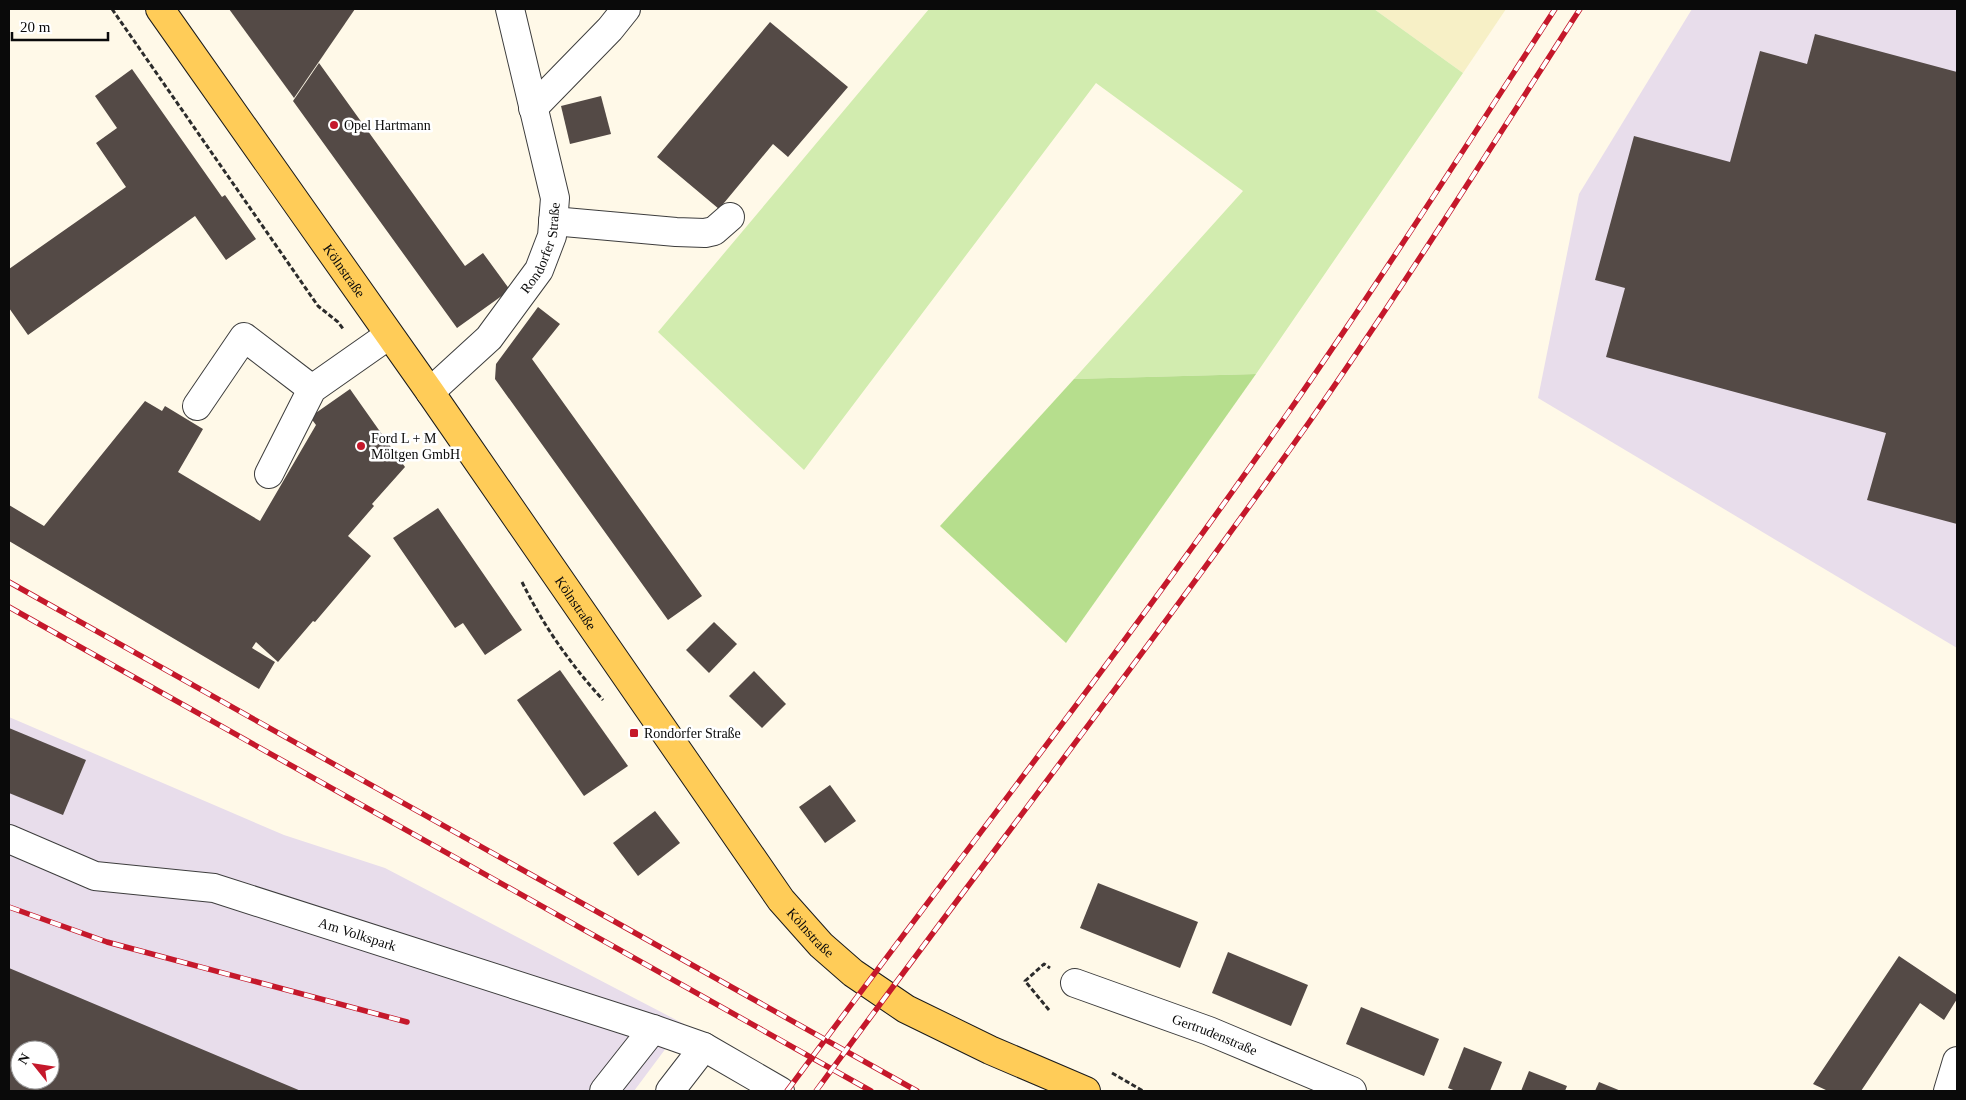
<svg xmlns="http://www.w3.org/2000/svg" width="1966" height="1100" viewBox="0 0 1966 1100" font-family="'Times New Roman',serif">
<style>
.industrial{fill:#e8ddeb;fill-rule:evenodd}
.farmland{fill:#f7f0c6}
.green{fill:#d2ecaf}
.forest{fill:#b6de8d}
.building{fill:#544a46;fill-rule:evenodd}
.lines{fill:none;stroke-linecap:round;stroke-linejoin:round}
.minor-casing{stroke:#3d3d3d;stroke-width:30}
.major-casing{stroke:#1b1b1b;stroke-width:30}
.path{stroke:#2c2c2c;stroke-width:3;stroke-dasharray:5 2.5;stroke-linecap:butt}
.minor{stroke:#fff;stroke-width:28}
.major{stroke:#ffcc58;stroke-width:28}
.rail-casing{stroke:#c5182b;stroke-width:5.5}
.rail{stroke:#fff;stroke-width:4;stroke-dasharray:11;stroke-linecap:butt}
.poi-dot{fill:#c5182b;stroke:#fff;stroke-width:2}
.labels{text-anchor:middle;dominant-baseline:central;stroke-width:5;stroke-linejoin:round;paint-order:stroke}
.poi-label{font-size:14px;fill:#0a0a0a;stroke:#fff;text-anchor:start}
.street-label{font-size:14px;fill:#0a0a0a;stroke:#fff}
</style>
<rect width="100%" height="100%" fill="#fff9e8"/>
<g class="industrial">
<path d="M1692,9H1957V648L1538,398L1579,194Z"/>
<path d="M9,717L284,835L385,868L684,1024L634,1091H9ZM20,1050H50V1080H20Z"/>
</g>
<path class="farmland" d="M1374,9H1506L1463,73Z"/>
<path class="green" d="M929,9H1374L1463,73L1256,374L1074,379L1243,191L1096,83L804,470L658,332Z"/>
<path class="forest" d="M1256,374L1066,643L940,526L1074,379Z"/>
<g class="building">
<path d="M229,9H355L294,98Z"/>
<path d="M770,22L848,87L788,157L773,144L719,209L657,157Z"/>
<path d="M1815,34L1957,72V524L1867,500L1886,433L1606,357L1625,288L1595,280L1634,136L1730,162L1760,51L1807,64Z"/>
<path d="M319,63L465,266L483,253L510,290L457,328L293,101Z"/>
<path d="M132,69L222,197L225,195L256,239L226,260L195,216L28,335L9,308V269L126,187L96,143L117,128L95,96Z"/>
<path d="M601,96L611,134L570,144L561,106Z"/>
<path d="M538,307L560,324L532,359L702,596L668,620L495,379L496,364Z"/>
<path d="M350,389L405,467L372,504L374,506L348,536L371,556L315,622L313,621L278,662L256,642L252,648L275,662L259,689L9,541V505L44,526L145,401L162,411L165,406L203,429L178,472L260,521L316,425L310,417Z"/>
<path d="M438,508L522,630L485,655L463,623L455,628L393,538Z"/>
<path d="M714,622L737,644L709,673L686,650Z"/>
<path d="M560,670L628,766L584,796L517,700Z"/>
<path d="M754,671L786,704L762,728L729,696Z"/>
<path d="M9,728L86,760L63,815L9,793Z"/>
<path d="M830,785L856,821L825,843L799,807Z"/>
<path d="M655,811L680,843L638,876L613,843Z"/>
<path d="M1098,883L1198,922L1180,968L1080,928Z"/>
<path d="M1228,952L1308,985L1291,1026L1212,993Z"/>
<path d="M1899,956L1957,995V999L1944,1020L1920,1003L1861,1091H1828L1813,1084Z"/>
<path d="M9,968L301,1091H9ZM20,1050H50V1080H20Z"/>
<path d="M1361,1007L1439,1039L1424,1076L1346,1044Z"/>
<path d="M1464,1047L1502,1062L1490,1091H1456L1448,1088Z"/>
<path d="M1529,1071L1567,1086L1565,1091H1521Z"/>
<path d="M1599,1082L1621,1091H1595Z"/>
</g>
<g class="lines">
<g class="minor-casing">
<g id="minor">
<path d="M533,108L610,29L626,9"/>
<path d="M553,221L676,232L705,233L714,231L730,217"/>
<path id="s1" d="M430,392L489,338L539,270L552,236L555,198L510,9"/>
<path d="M197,406L244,337L312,389"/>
<path d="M269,474L312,389L389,335"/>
<path id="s2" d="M9,839L95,876L214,888L653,1029L704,1047L780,1091"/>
<path id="s3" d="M1075,983L1209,1031L1352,1091"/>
<path d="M604,1091L653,1029"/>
<path d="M670,1091L704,1047"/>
<path d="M1948,1091L1957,1061"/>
</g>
</g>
<g class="major-casing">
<g id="major">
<path id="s4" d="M160,9L430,392L781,900L821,945L853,973L906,1009L990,1050L1086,1091"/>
</g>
</g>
<g class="path">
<path d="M112,9L318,306L338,322L344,330"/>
<path d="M522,582C543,625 570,664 603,700"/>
<path d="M1049,1010L1025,981L1044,964L1050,968"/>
<path d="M1112,1073L1143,1091"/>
</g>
<use href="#minor" class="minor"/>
<use href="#major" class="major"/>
<g class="rail-casing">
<g id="rail">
<path d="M9,582L917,1091"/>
<path d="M9,607L871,1091"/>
<path d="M9,907L107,942L407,1022"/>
<path d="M787,1091C955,864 1129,641 1290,410C1382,278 1468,143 1555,9"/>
<path d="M816,1091C980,867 1150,648 1310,421C1404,286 1491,147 1580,9"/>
</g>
</g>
<use href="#rail" class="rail"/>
</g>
<g class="poi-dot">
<circle cx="334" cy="125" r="5"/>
<circle cx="361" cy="446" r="5"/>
<rect x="629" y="728" width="10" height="10" rx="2.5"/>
</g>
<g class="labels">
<g class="poi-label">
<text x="344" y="125">Opel Hartmann</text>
<text x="371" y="438">Ford L + M<tspan x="371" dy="16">Möltgen GmbH</tspan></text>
<text x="644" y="733">Rondorfer Straße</text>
</g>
<g class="street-label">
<text stroke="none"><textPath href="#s1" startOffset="186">Rondorfer Straße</textPath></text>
<text stroke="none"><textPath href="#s4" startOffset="320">Kölnstraße</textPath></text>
<text stroke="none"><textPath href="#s4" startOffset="725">Kölnstraße</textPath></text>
<text stroke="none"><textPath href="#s4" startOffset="1130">Kölnstraße</textPath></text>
<text stroke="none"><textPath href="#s2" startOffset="364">Am Volkspark</textPath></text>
<text stroke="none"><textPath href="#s3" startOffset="149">Gertrudenstraße</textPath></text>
</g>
</g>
<rect width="1966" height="1100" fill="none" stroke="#0a0a0a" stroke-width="20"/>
<g transform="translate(35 1065) rotate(300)"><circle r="24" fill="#ffffff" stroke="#9d9d9d"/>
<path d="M0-4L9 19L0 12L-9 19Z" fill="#c5182b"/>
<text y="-8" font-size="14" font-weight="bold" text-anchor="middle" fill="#0a0a0a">N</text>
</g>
<path d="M12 32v8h96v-8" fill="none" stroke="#0a0a0a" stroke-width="2.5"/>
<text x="20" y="32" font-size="15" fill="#0a0a0a" stroke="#ffffff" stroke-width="4" paint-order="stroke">20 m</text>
</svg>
